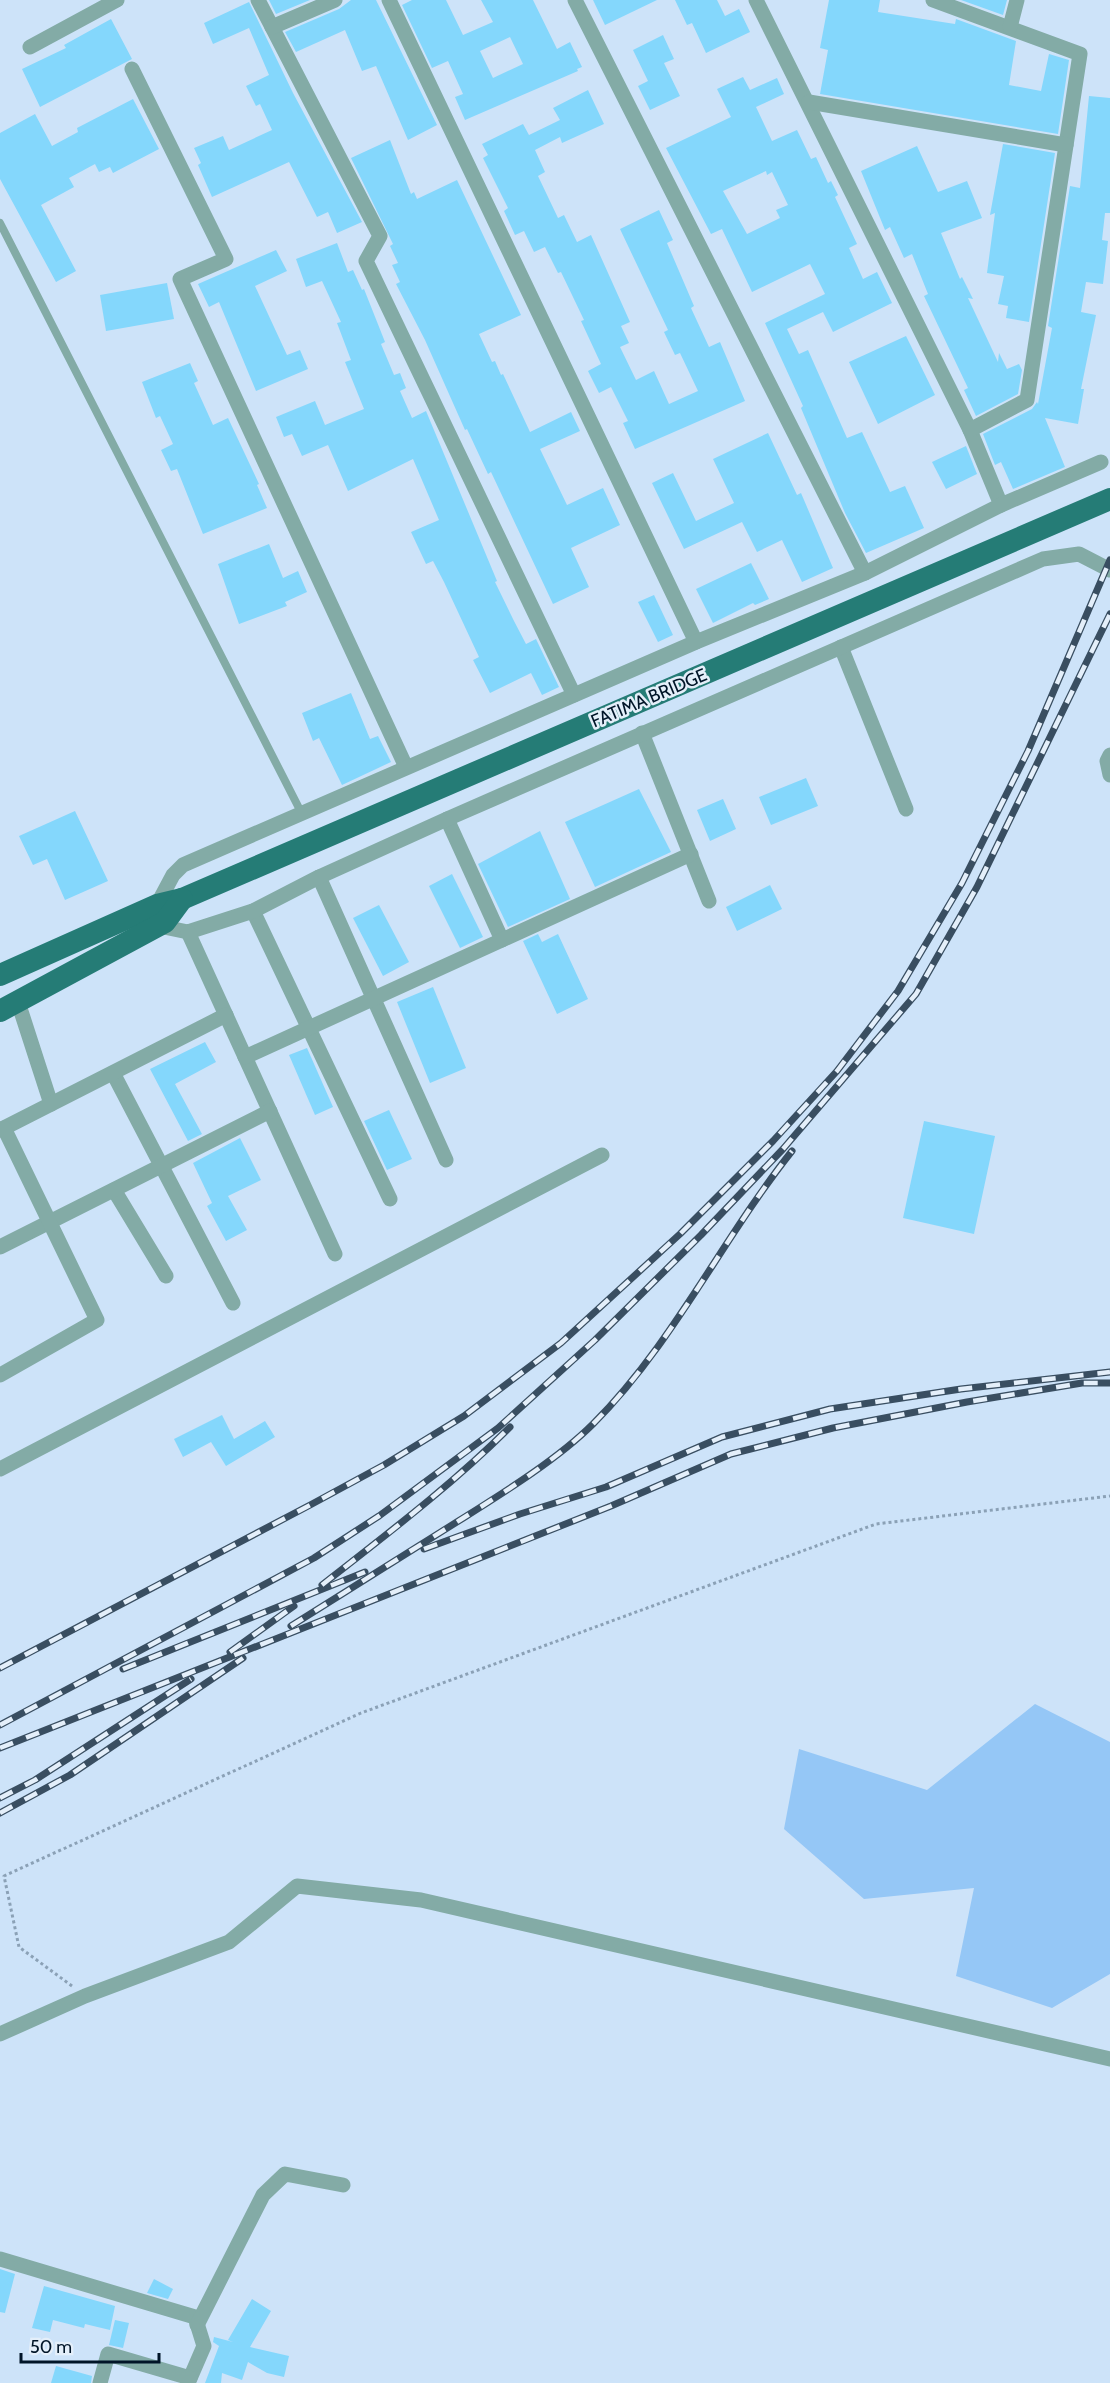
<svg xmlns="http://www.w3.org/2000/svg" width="1110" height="2383" viewBox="0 0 1110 2383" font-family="Cabin,sans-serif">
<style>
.water{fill:#95c7f6}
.building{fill:#84d7fc;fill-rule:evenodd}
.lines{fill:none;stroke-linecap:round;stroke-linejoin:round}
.path{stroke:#8ba1b6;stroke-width:3;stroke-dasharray:3 3;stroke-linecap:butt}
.lane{stroke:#83aba6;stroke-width:8}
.street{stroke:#83aba6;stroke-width:15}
.primary{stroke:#257c76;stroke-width:22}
.rail-casing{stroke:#394e61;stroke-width:7}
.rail{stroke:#e4effa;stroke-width:4.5;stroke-dasharray:14;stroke-linecap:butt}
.labels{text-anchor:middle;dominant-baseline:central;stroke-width:5;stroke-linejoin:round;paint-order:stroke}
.street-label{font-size:18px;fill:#011528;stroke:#e4effa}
</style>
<rect width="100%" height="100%" fill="#cde3f9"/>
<path class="water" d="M1035,1704L1110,1742V1974L1052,2008L956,1976L974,1888L864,1899L784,1829L799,1749L927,1790Z"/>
<g class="building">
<path d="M269,0H310L276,14Z"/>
<path d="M351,0H376L437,125L408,140L376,66L362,71L345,30L296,52L285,32L339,9Z"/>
<path d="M412,0H446L463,35L493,22L481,0H533L557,49L570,42L582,67L577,69L578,71L465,120L455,97L463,94L448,61L432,68L402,5ZM510,37L523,64L493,78L480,51Z"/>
<path d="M593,0H657L605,25Z"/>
<path d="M675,0H717L725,16L739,9L750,32L706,53L692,23L687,25Z"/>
<path d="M829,0H880L878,12L955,24L956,19L1016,41L1009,85L1041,91L1049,54L1069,60L1058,134L820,94L828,50L820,48Z"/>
<path d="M961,0H1007L1003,15Z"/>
<path d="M249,2L293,93L362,222L337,233L328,212L317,217L289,162L212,197L198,165L201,163L194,148L223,136L229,150L272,130L260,104L256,106L246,86L269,75L249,28L213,44L204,23Z"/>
<path d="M111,19L132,59L40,107L22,69L66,48L64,45Z"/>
<path d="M663,35L674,59L664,63L680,96L650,110L638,86L648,81L633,50Z"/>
<path d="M743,77L750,90L777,78L784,94L756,107L772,141L797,130L811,159L816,157L828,183L831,181L838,195L835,197L857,244L849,248L863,279L877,272L892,303L833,332L823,312L787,329L799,354L808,350L847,438L862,432L890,492L905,486L924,528L866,553L845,513L801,408L803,406L765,323L825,294L810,264L752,292L722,229L711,234L666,148L731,117L717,89ZM766,171L767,175L772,172L788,205L776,210L780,218L747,234L723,191Z"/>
<path d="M588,90L604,124L562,143L560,137L535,150L545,172L538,176L558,218L564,215L577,242L591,235L630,322L621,326L629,343L620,347L636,380L654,371L669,404L698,391L680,353L675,355L664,332L668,330L620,229L659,210L673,240L667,243L694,306L691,308L709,347L720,342L745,401L635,449L623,423L628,421L611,387L599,393L588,371L601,364L581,321L584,320L561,272L558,273L545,247L534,252L524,231L515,235L504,211L508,208L483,158L488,155L482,144L523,124L529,135L560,120L553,108Z"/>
<path d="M1089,96L1110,98V213H1105L1102,240L1108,241L1103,284L1086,282L1081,312L1096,315L1081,389H1084L1078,424L1045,418L1065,467L1013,489L1001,462L995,465L983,434L1032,409L1037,402L1038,404L1052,328L1048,326L1070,186L1080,188Z"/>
<path d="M133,99L159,149L113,173L110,167L99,172L95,164L69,178L74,187L41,205L76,271L56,282L0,179V133L35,114L52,146L78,132L77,128Z"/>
<path d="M390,140L411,194L414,192L417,199L457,180L521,315L479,334L492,362L495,361L501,375L503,374L530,432L571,412L580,431L540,449L567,505L603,488L620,525L571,548L589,587L553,604L491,472L488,474L467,429L465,430L425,340L396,284L400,282L392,265L398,263L390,246L393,244L351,158Z"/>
<path d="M1003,144L1055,153L1029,322L1006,318L1008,306L998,304L1004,276L987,273L995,213L990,215Z"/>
<path d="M917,146L938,192L967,181L982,218L941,233L960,279L962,277L973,299L968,298L998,362L999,353L1007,369L1019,364L1022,370L1018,394L976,416L964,390L968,388L924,296L928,294L912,254L904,258L890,227L885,230L861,171Z"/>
<path d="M337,243L348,272L353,270L362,290L364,289L385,342L381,344L394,375L400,373L406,388L400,391L412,418L426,411L497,581L495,582L514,621L526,644L536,639L559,687L542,695L531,673L490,693L473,660L479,657L444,582L433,561L426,564L411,532L439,520L413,459L348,491L328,445L302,456L292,434L284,437L276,417L315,401L325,425L364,409L345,362L351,360L337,323L341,322L322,281L306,287L296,259Z"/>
<path d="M276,250L287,271L255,286L287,355L300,350L308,369L256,391L219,302L209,307L198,284Z"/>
<path d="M167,283L174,319L106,331L100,295Z"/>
<path d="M906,336L935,395L878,424L849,362Z"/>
<path d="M190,363L198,381L194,383L213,425L228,418L259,484L257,485L267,508L203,534L177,469L171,471L161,450L173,444L160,416L156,418L142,382Z"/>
<path d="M768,433L797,495L801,493L833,568L802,582L782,540L757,552L742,522L684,549L652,483L673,473L696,521L734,503L713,459Z"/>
<path d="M966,446L977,474L946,489L932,462Z"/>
<path d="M269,544L283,578L298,571L307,592L285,602L287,606L239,624L218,564Z"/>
<path d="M751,563L769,599L755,605L753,603L713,623L696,589Z"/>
<path d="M654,595L673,635L658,642L638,602Z"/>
<path d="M351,693L370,739L378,736L391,762L342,785L319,738L313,741L302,713Z"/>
<path d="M806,778L818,806L771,825L759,797Z"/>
<path d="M639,789L671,852L595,887L565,822Z"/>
<path d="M723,799L736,829L710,841L697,810Z"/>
<path d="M75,811L108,881L65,900L47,859L33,865L19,836Z"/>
<path d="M540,831L570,899L508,927L478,864Z"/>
<path d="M452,874L483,937L460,948L429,886Z"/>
<path d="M770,885L782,909L737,931L726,907Z"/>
<path d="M379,905L409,962L383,976L353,918Z"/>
<path d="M538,934L542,942L558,934L588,999L557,1014L523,941Z"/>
<path d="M433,987L466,1068L430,1083L397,1002Z"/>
<path d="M205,1042L216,1062L175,1084L202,1134L188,1141L150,1069Z"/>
<path d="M307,1048L333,1107L315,1115L289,1055Z"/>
<path d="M389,1110L412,1159L387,1170L364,1121Z"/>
<path d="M924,1121L995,1136L974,1234L903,1218Z"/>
<path d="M240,1138L261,1180L228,1196L247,1230L226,1241L207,1206L212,1203L193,1163Z"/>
<path d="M222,1415L234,1439L265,1421L275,1437L226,1466L211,1442L183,1457L174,1439Z"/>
<path d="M0,2269L15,2274L5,2313L0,2312Z"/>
<path d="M154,2279L173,2289L168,2299L147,2293Z"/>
<path d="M44,2286L115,2306L110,2330L85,2324L84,2328L53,2320L50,2332L32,2328Z"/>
<path d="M252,2299L271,2311L250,2347L289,2356L284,2377L267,2373L248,2362L242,2380L222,2373L221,2383H205L219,2346L213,2342L214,2337L233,2342L228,2340Z"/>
<path d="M115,2320L129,2323L123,2348L109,2345Z"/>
<path d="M56,2366L92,2376L91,2383H51Z"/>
</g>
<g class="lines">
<path class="path" d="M72,1986L19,1947L4,1876L361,1713L876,1524L1110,1496"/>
<path class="lane" d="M0,223L301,812"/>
<g class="street">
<path d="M258,0L380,236L366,261L574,695"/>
<path d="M389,0L696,642"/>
<path d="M575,0L865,573"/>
<path d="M756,0L970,430L1001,505"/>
<path d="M933,0L1080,54L1027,400L970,430"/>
<path d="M272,27L335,0"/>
<path d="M1010,27L1017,0"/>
<path d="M30,47L117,0"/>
<path d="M132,69L226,259L180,279L406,767"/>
<path d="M809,102L1066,145"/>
<path d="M841,647L906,809"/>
<path d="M642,733L709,901"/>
<path d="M1110,755L1107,761L1110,775"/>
<path d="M447,819L502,940"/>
<path d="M319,877L446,1160"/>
<path d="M157,905L173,875L183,865L696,642L865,573L1001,505L1101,462"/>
<path d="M253,911L390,1199"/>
<path d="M159,926L188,932L253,911L319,877L447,819L1043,559L1079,554L1110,570"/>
<path d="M188,932L335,1254"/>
<path d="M18,1002L51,1104"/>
<path d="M245,1057L691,854"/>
<path d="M113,1073L233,1303"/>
<path d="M0,1130L226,1015"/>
<path d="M114,1190L166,1276"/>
<path d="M0,1247L270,1111"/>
<path d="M0,1375L97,1320L4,1128"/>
<path d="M0,1469L602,1155"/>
<path d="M0,2034L85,1996L229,1942L297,1886L421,1900L1110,2059"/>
<path d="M0,2259L195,2317L204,2346L188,2383"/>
<path d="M197,2325L263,2195L285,2174L343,2185"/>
<path d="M100,2383L108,2354L190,2378"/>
</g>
<g class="primary">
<path d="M0,975L157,905L182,899L1110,499"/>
<path d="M0,1011L165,922L182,899"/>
</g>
<g class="rail-casing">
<g id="rail">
<path d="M424,1549L520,1514L606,1487L722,1437L830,1409L961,1389L1110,1372"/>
<path d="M322,1585C387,1534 452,1485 510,1427"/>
<path d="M291,1626C347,1591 404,1555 460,1520C503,1493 558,1459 593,1424C673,1344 722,1239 792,1151"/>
<path d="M230,1652L294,1606"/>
<path d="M0,1668L312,1504L384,1465L464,1416L561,1343L680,1234L773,1141L837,1071L898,991L962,883L1028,751L1110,560"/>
<path d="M123,1669L365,1572"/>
<path d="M0,1725L314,1558L379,1516L498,1428L595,1340L701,1235L783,1149L916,994L977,887L1110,614"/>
<path d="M0,1748L611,1506L731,1454L833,1428L967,1402L1082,1383H1110"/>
<path d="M0,1798L35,1780L191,1679"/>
<path d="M0,1813L70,1775L243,1658"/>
</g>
</g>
<use href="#rail" class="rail"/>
</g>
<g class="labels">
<g class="street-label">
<text transform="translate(649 698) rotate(-23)">FATIMA BRIDGE</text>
</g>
</g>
<path d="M21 2353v9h138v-9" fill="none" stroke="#011528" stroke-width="3"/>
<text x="30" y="2353" font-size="18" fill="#011528" stroke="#e4effa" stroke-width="4.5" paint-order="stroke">50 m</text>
</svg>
